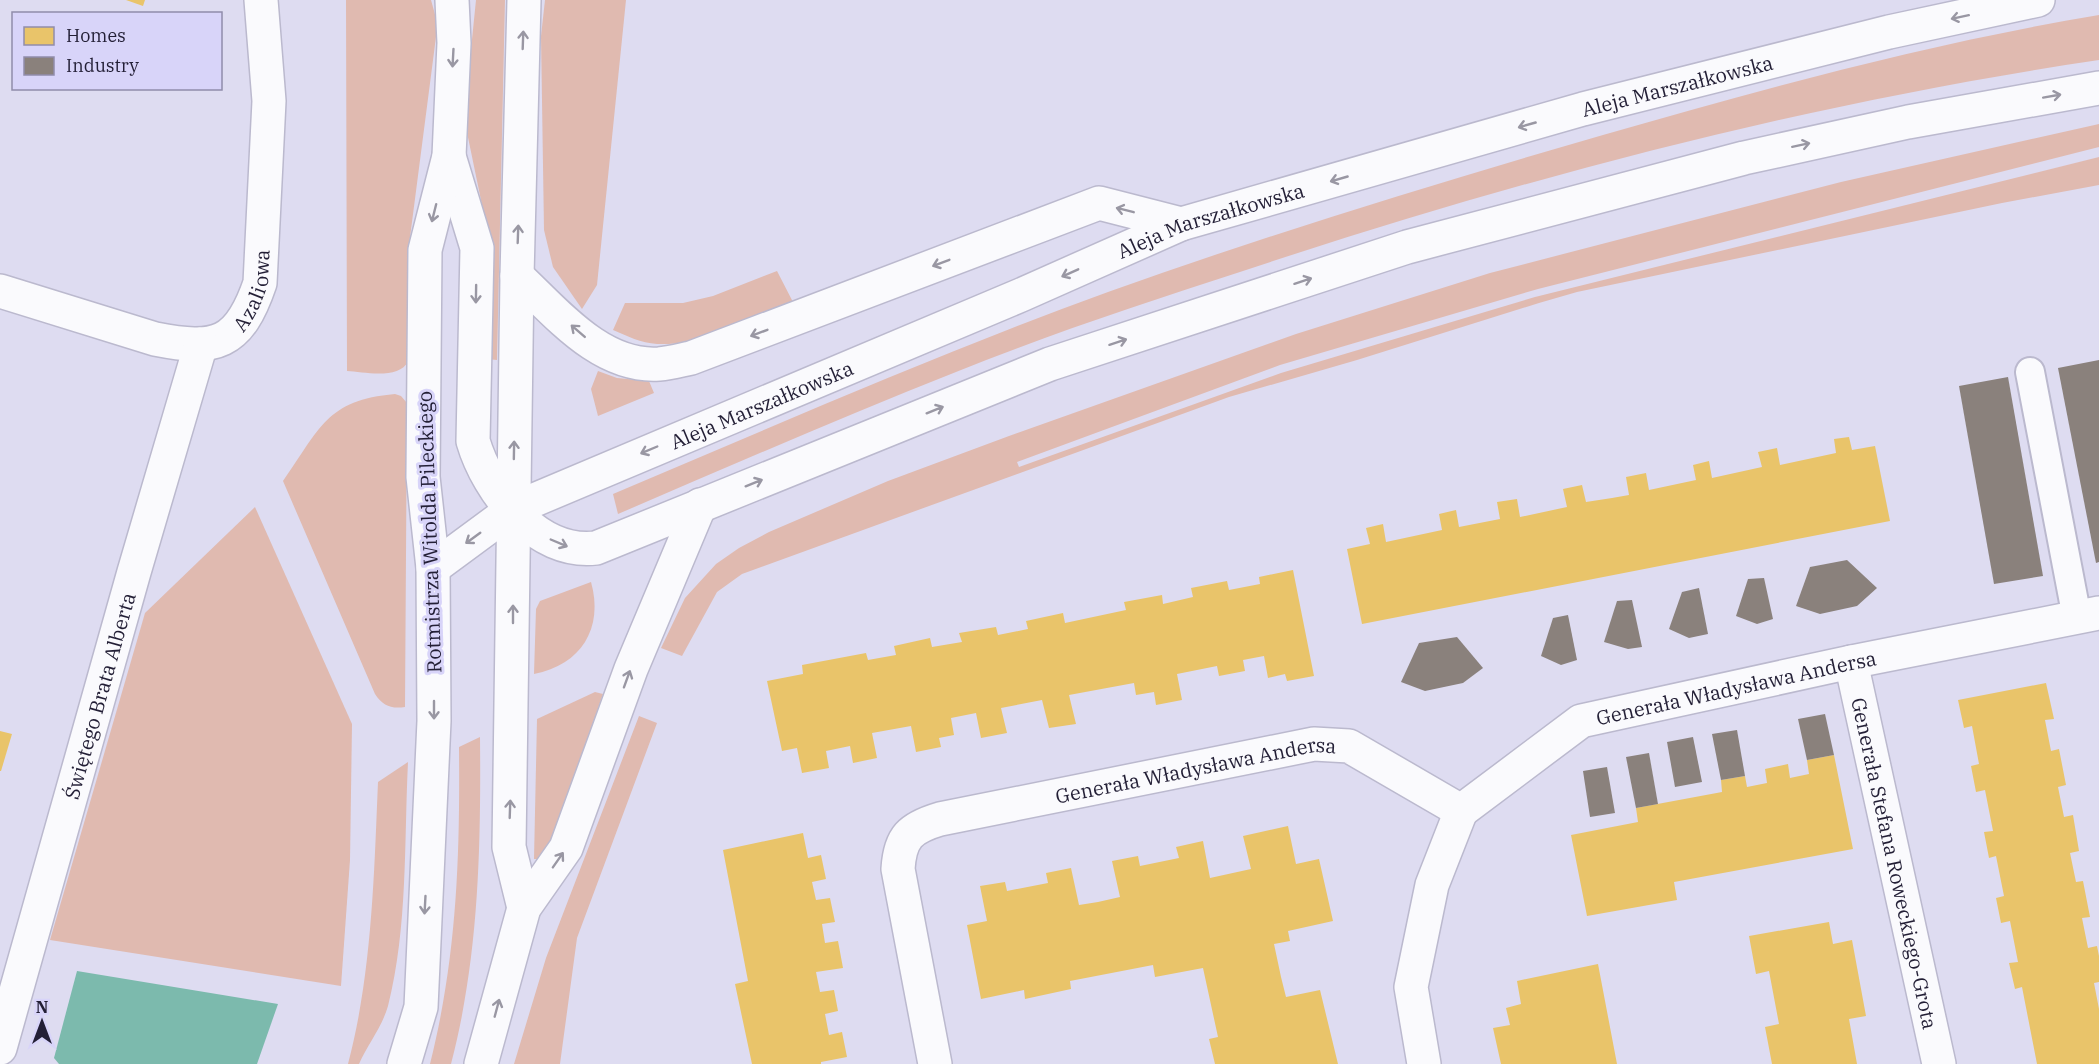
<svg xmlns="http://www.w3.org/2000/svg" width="2099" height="1064" viewBox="0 0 2099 1064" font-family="'IBM Plex Serif',serif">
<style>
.green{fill:#e0bab0}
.water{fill:#7cbaad}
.homes{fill:#e9c46a}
.industry{fill:#8a817c}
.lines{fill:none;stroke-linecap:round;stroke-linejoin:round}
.lane-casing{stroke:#bbb9ce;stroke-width:32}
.street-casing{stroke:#bbb9ce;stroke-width:36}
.secondary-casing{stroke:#bbb9ce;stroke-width:36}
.lane{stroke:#fafafd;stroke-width:28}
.street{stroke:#fafafd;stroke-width:33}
.secondary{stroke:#fafafd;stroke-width:33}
.oneway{stroke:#9997a3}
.labels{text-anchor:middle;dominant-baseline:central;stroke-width:6;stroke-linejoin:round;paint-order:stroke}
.street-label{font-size:20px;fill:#231f36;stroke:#d8d4f9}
</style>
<rect width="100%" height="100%" fill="#dedcf1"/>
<g class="green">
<path d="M346,0H431L436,18V37L409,245L408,361C400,380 364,372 347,371Z"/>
<path d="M476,0H505L497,360L486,359L482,205L464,118Z"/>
<path d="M545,0H626L597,285L582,309L553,267L544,230L541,36Z"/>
<path d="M2099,15V60C1809,103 1522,178 1243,271C1147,302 1050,334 956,372C842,417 730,466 618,514L613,494C777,425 940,353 1108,292C1270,234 1437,183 1603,135C1766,88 1931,43 2099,15Z"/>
<path d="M2099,124V147L1538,289L1280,365L1017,462L1019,467L1281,373L1535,297L2099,157V185L2002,203L1577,292L1539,303L1357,360L1229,397L742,574L717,592L682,656L661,648L685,598L716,564L739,548L769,532L888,481L1009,436L1296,334L1490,273L1841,182Z"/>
<path d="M777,271L794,304C751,320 703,346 657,344C641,343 627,336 613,330L625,303H683L713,296Z"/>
<path d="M598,371L617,378L649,381L654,393L598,416L591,389Z"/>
<path d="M395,394L401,396L407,403L405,707C391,709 383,706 375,694L283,481C320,429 326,400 395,394Z"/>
<path d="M255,507L352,724L350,860L341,986L50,940L145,613Z"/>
<path d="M591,582C604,628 581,665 534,674L536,609L540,601Z"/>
<path d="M595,692L603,694L552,840L539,859H534L537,719Z"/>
<path d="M639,716L657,723L577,938L560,1064H514L546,958Z"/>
<path d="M480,737C481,847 479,957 451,1064H430C457,956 460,858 459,747Z"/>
<path d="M408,762C404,843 408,927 388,1006C382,1027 368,1044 359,1064H348C372,973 374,876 378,782Z"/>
</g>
<path class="water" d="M77,971L278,1004L257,1064H59L54,1058Z"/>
<g class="homes">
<path d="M126,0H145L143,6Z"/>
<path d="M1849,437L1852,450L1875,446L1890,521L1362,624L1347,549L1370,544L1366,528L1383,524L1386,542L1442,530L1439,514L1456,510L1459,527L1500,519L1497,502L1517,499L1520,517L1567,507L1563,489L1582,485L1586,502L1612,498L1629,495L1626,477L1646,473L1649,490L1696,480L1693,465L1709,461L1712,478L1762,467L1758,452L1777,448L1780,465L1836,453L1834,439Z"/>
<path d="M1293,570L1314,676L1287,681L1285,674L1268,678L1264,656L1243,660L1245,671L1219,676L1217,666L1177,674L1182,700L1156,705L1154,692L1136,695L1134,683L1069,695L1076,724L1049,728L1042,700L1001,708L1007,733L981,738L976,713L951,718L954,735L939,738L941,747L916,752L911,726L872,733L877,758L853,763L850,746L826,751L829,768L802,773L797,748L782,751L767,681L803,674L802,665L866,653L868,660L896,655L894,646L930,638L932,647L962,642L959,633L996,627L998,635L1028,629L1026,621L1063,613L1065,623L1126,610L1124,602L1162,595L1163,604L1193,597L1191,588L1227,581L1229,590L1260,584L1259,577Z"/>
<path d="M2046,683L2054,719L2045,720L2051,751L2059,749L2066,785L2058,787L2064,817L2073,815L2079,851L2070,853L2076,882L2083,881L2090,917L2082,918L2088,948L2097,946L2099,956V982L2094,983L2099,1009V1064H2037L2022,987L2015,989L2009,963L2018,962L2010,921L2001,923L1996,898L2004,896L1996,856L1989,858L1984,832L1993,831L1985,790L1976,792L1971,766L1979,764L1972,726L1964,728L1958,700Z"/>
<path d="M0,731L12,734L1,771H0Z"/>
<path d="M1834,755L1853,849L1674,882L1677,900L1587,916L1571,835L1638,822L1636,808L1722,792L1721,780L1745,776L1747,787L1767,783L1765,769L1788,764L1790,778L1809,774L1807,760Z"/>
<path d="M1288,826L1296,864L1319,859L1333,921L1288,931L1290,941L1274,944L1281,977L1286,997L1320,990L1338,1064H1215L1209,1039L1218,1037L1203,968L1155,977L1153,965L1070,981L1071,989L1025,999L1024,990L981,999L967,925L987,921L980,886L1005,882L1007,891L1048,883L1046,873L1071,868L1079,905L1098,902L1120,897L1112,861L1138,856L1140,866L1179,858L1176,847L1203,841L1210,878L1251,869L1243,836Z"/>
<path d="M803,833L808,858L821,855L826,879L812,882L816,900L830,898L835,922L822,924L825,943L838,941L843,968L816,972L820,992L834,990L838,1011L825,1014L829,1035L842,1032L847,1057L821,1062V1064H752L735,984L748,981L723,850Z"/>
<path d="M1829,922L1833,944L1852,940L1866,1016L1849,1019L1857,1064H1772L1765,1027L1779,1024L1769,971L1756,974L1749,936Z"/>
<path d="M1598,964L1617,1064H1501L1493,1028L1510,1025L1506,1008L1521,1004L1517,981Z"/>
</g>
<g class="industry">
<path d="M2099,360V562L2096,563L2058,368Z"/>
<path d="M2008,377L2043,576L1994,584L1959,386Z"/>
<path d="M1847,560L1877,588L1857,606L1820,614L1796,606L1810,567Z"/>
<path d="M1764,578L1773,619L1757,624L1736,616L1748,579Z"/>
<path d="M1699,588L1708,634L1689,638L1669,629L1682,592Z"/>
<path d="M1632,600L1642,647L1628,649L1604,642L1617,601Z"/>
<path d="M1568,615L1577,660L1561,665L1541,656L1553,618Z"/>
<path d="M1457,637L1483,668L1463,683L1425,691L1401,682L1419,643Z"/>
<path d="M1825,714L1834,755L1807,760L1798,719Z"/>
<path d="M1737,730L1745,776L1721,780L1712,734Z"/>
<path d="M1693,737L1702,782L1675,787L1667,742Z"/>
<path d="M1649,753L1658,804L1636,808L1626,757Z"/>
<path d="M1607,767L1615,813L1590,817L1583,771Z"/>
</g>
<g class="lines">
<g class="lane-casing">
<path id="lane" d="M2030,372L2077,618"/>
</g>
<g class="street-casing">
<g id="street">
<path id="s1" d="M0,291L155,339C216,351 239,345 260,283L269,101L261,0"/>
<path id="s2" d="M1851,662L1939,1064"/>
<path id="s3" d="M0,1048L134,572L201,344"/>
<path id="s4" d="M935,1064L898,869C900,837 910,828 940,819L1314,744L1349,746L1461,811L1581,721L1851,662L2099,613"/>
<path d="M1424,1064L1411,987L1432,885L1461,811"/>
</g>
</g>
<g class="secondary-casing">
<g id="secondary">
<path d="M449,156L477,248L473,441C488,492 537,555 596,548L1050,364L1407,247L1744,158L1908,122L2099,88"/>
<path d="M517,276C556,312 600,368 659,364C670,363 681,360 691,358L1099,203L1181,224"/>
<path id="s5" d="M433,568L513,509L1021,295L1181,224L1583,109L1889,32L2038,0"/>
<path d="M524,908L509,847L517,276L524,0"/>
<path d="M404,1064L421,1007L434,721L433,568L423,477L425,250L449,156L454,43L452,0"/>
<path d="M481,1064L524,908L566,848L631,669L700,505"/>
</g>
</g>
<use href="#lane" class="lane"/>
<use href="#street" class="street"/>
<use href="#secondary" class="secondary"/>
</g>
<defs><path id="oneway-shaft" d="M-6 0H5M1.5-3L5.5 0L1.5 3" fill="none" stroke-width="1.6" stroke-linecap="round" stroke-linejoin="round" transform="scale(1.5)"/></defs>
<g class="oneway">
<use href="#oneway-shaft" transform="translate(1960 17) rotate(168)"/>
<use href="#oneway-shaft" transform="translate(523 40) rotate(-88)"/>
<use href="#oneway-shaft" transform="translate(453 58) rotate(93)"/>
<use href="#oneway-shaft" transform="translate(2052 96) rotate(-10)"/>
<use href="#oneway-shaft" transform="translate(1527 125) rotate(164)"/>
<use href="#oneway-shaft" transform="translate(1801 145) rotate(-12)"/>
<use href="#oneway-shaft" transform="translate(1339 179) rotate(164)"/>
<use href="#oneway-shaft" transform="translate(1125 210) rotate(-166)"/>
<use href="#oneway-shaft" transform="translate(434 213) rotate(104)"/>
<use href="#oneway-shaft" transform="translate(518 234) rotate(-88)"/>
<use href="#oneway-shaft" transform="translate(941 263) rotate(159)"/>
<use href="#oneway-shaft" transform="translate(1070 273) rotate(156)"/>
<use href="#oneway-shaft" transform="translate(1303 281) rotate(-18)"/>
<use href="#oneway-shaft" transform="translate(476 294) rotate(91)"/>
<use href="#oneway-shaft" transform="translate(578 331) rotate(-139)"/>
<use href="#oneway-shaft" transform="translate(759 333) rotate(159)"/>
<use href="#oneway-shaft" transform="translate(1118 342) rotate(-18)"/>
<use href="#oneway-shaft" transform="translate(935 410) rotate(-22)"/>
<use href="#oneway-shaft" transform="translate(514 450) rotate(-89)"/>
<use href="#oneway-shaft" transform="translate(649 450) rotate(157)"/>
<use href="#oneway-shaft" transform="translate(754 483) rotate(-22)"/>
<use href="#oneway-shaft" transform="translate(473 538) rotate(144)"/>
<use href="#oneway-shaft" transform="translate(559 543) rotate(23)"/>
<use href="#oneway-shaft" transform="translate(513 614) rotate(-90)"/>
<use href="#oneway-shaft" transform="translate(627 679) rotate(-70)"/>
<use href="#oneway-shaft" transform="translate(434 710) rotate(90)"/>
<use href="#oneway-shaft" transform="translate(510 809) rotate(-88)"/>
<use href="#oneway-shaft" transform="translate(558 860) rotate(-55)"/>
<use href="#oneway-shaft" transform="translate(425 905) rotate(93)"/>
<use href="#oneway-shaft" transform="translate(497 1008) rotate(-75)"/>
</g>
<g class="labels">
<g class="street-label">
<text stroke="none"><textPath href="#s5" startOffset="1341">Aleja Marszałkowska</textPath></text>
<text stroke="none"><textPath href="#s5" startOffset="855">Aleja Marszałkowska</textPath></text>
<text stroke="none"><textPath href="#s1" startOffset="291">Azaliowa</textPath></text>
<text stroke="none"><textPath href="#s5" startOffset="369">Aleja Marszałkowska</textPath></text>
<text transform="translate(429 532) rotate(-92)">Rotmistrza Witolda Pileckiego</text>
<text stroke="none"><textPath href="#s4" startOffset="1125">Generała Władysława Andersa</textPath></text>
<text stroke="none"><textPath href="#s3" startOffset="366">Świętego Brata Alberta</textPath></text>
<text stroke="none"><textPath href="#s4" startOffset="531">Generała Władysława Andersa</textPath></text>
<text stroke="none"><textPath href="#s2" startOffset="206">Generała Stefana Roweckiego-Grota</textPath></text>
</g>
</g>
<rect x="12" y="12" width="210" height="78" fill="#d8d4f9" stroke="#908cab" stroke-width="1.5"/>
<rect x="24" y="27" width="30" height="18" fill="#e9c46a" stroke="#908cab" stroke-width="1.5"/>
<text x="66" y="42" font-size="18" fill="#231f36">Homes</text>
<rect x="24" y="57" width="30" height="18" fill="#8a817c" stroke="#908cab" stroke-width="1.5"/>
<text x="66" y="72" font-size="18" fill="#231f36">Industry</text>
<g transform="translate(42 1022)" stroke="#d8d4f9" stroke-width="4.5" paint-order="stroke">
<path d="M0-4.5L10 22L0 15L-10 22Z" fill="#231f36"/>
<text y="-9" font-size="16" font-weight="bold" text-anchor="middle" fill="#231f36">N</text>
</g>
</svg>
